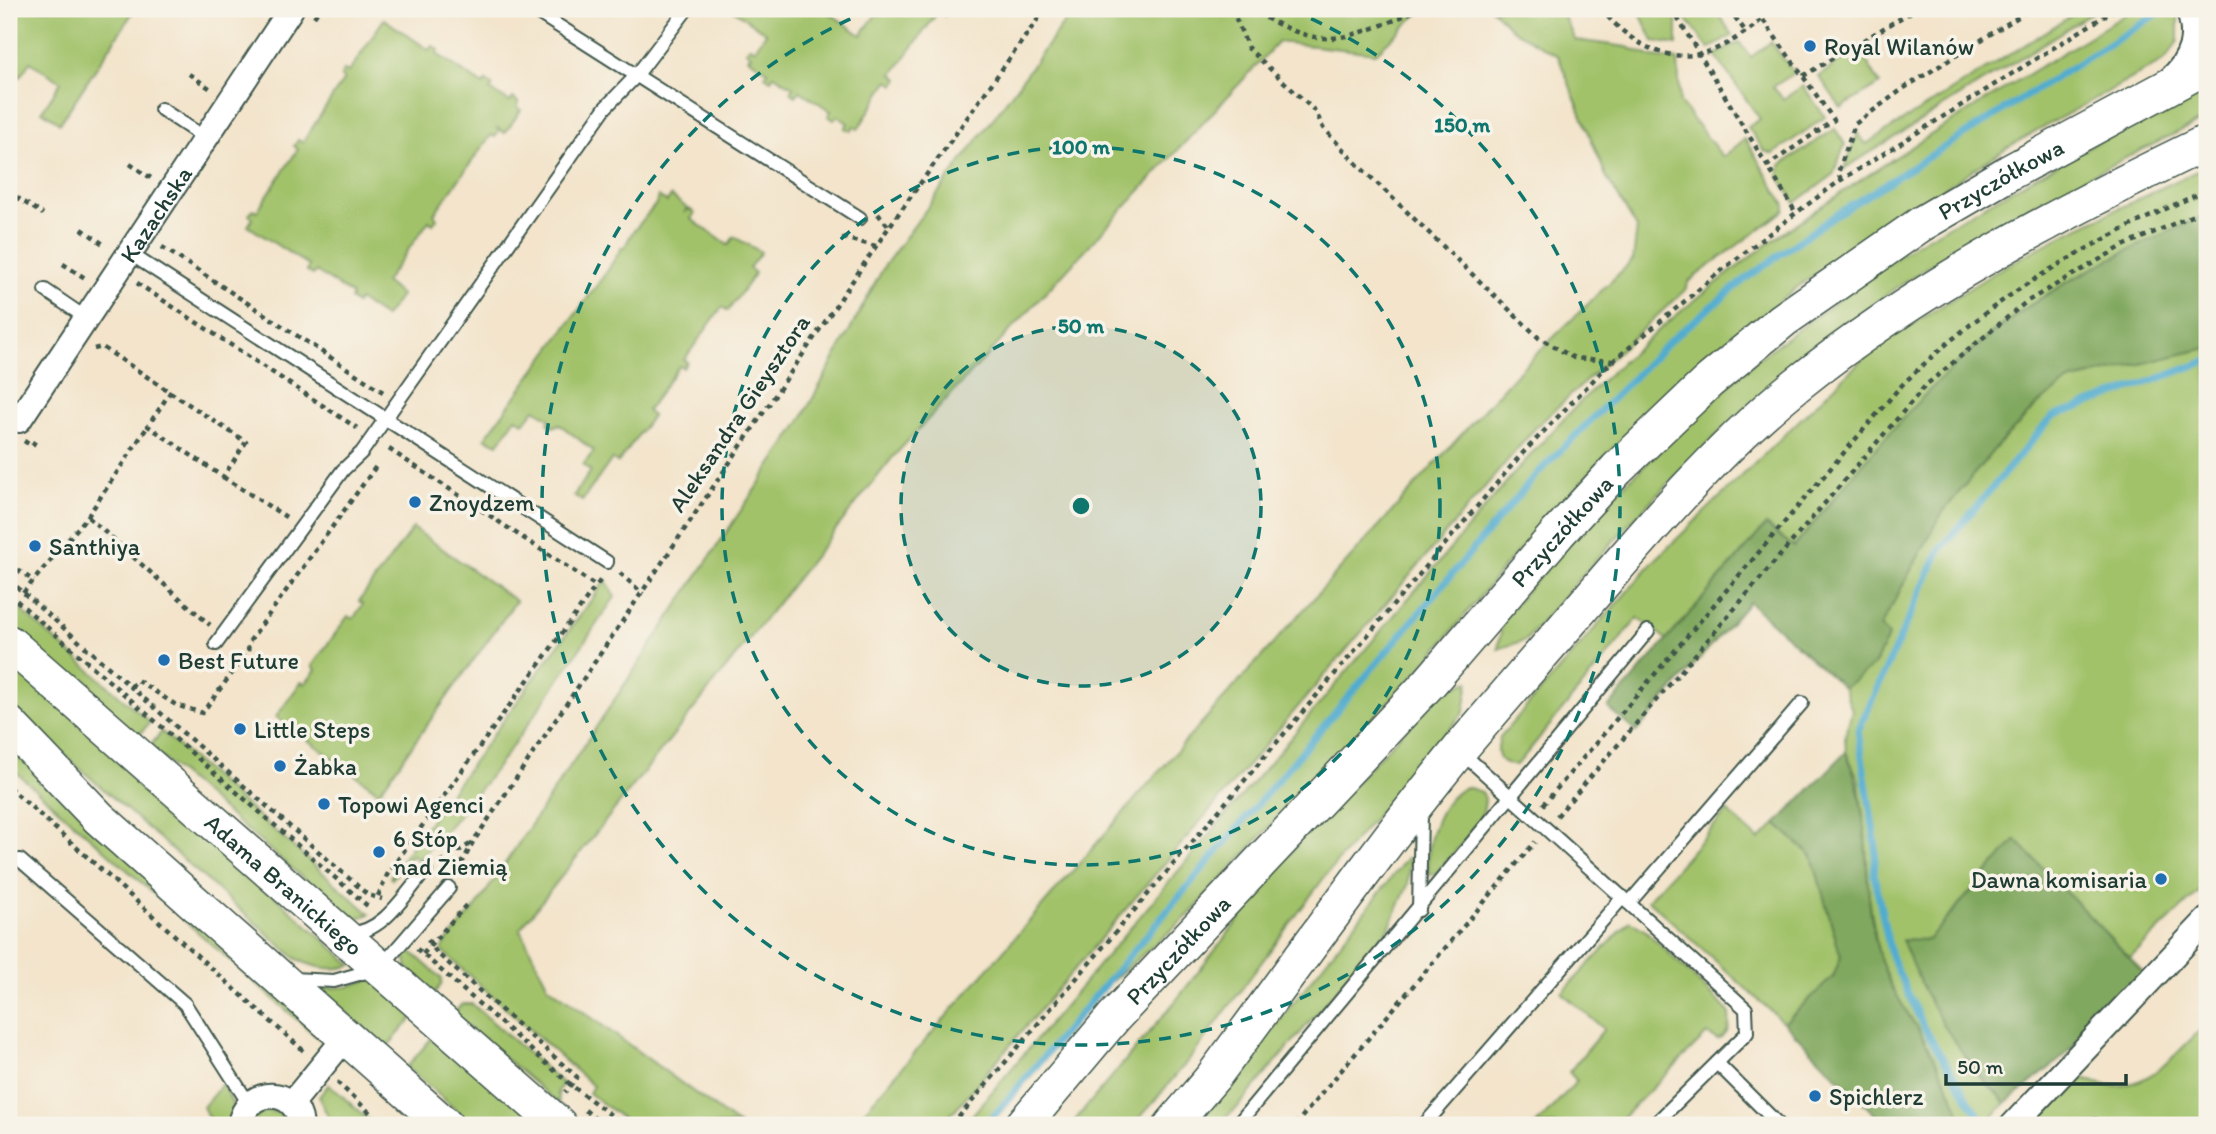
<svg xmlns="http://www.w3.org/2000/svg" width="2216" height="1134" viewBox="0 0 2216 1134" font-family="Itim,sans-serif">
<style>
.green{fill:#a2c26a;stroke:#60804f;stroke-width:2}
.forest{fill:#81a85e;stroke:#507249;stroke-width:2}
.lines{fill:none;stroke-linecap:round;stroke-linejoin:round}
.stream{stroke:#51accf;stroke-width:7}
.service-casing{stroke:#3f564b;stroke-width:16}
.minor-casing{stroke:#3f564b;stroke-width:28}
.secondary-casing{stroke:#3f564b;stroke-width:38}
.path{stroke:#3f564b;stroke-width:4.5;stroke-dasharray:5 5;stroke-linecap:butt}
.service{stroke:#fff;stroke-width:12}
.minor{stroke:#fff;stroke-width:24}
.secondary{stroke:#fff;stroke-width:35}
.ring{fill:none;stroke:#0f766e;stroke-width:3.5;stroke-dasharray:12 9}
.poi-dot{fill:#1f6fb2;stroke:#f7f3e8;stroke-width:2.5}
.labels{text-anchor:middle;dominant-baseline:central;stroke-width:7;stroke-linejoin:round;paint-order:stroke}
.poi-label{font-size:24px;fill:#1f3d34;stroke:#f7f3e8;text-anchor:start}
.street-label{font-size:24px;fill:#1f3d34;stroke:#f7f3e8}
.centre{fill:#0f766e;stroke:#f7f3e8;stroke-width:3.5}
.ring-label{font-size:21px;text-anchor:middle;font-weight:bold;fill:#0f766e;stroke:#f7f3e8;stroke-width:7;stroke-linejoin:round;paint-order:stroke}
</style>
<rect width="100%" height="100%" fill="#f7f3e8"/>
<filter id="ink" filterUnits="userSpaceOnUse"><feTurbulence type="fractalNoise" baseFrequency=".0143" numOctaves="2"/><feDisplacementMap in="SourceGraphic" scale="14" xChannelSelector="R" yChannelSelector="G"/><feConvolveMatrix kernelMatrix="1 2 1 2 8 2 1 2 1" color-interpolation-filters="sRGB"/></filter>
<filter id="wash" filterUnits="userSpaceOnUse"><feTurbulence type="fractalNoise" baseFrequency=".00686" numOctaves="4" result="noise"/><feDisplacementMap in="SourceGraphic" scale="28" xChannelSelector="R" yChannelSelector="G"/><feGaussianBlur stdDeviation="1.57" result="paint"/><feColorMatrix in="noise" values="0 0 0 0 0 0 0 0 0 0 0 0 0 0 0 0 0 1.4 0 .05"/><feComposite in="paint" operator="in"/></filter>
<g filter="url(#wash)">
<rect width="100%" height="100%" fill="#f3e4cb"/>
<g class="green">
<path d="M9,9H135L60,123L42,111L61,82L30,62L20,77L9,70Z"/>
<path d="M732,9H824L861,35L880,9L949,10L945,16L938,12L893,74L899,79L895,85L888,81L858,129L854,126L851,131L845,128L848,123L837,116L834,120L828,116L831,111L800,91L796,96L790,92L793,87L774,75L771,80L765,76L768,71L748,58L751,55L746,51L750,46L755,49L766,33Z"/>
<path d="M1074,9H1423L1376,53L1278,42L893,457L520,929L548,986L739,1125H643L638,1122L641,1125H631L589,1093L593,1086L442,951V947L476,907L800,422L885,265Z"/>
<path d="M1492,9H1560L1575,40L1627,47L1652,57L1678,60L1680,103L1723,157L1745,139L1785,205V210L1689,281L1685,290L1536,427L942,1125H852L1190,736L1514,376L1633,260L1637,228L1606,176L1558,56L1513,30Z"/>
<path d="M1638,9H1668L1677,23V45L1653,41Z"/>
<path d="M1682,9H1714L1733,35L1709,49L1680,10Z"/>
<path d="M2082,9H2098L1844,169L1858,133L1866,144Z"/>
<path d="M2134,9H2178V41L2165,60L2008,147L1859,244L1800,285L1709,358L1606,455L1509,561L1419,671L1325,766L1189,915L1106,986L990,1125H964L1510,478C1541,444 1571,409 1605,378C1762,230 1952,122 2134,9Z"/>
<path d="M384,19L429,50L433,46L439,50L437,54L483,85L486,81L493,86L490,90L510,102L513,98L519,103L517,107L521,110L505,133L496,127L499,131L495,137L491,135L434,214L437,218L433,224L429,221L385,282L401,295L385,317L359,300L356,304L350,299L352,295L316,271L313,275L307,271L309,266L248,226L253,218L249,215L253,209L257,211L298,149L294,146L298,140L303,142L344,79L341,76L344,70L349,72Z"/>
<path d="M1739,42L1751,57L1771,42L1794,73L1773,87L1783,99L1803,86L1825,117L1773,154L1764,151L1748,127L1760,119L1715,55Z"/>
<path d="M1859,48L1880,84L1841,108L1819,76Z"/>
<path d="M2207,80V118C2105,168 2000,217 1905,282C1758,383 1641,505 1526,640L1498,649L1503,619L1585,522L1756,360L1914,245Z"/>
<path d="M1835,129L1845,144L1833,175L1795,203L1778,175L1781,165Z"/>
<path d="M2207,166V215C2146,242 2083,269 2027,307C1934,371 1865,461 1794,547L1766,525L1667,640L1638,618L1517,765C1498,765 1495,755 1500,737L1653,562L1873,349L2005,266L2063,235Z"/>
<path d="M658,196L667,202L671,196L687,208L684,213L689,209L695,213L691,219L728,245L734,237L761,252L749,268L755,273L728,311L722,307L684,360L687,362L683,368L679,366L647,411L652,416L618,463L612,459L582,501L574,495L591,471L583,465L594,451L559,424L553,427L548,423L550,419L535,409L524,423L516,418L498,444L485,438L608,270L622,247L624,248L632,233L656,204Z"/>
<path d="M2207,348V884L2130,958L2016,841L1928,940L1977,1074L2006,1103L1984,1125H1964L1951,1091L1893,989L1879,957L1869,897L1865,831L1858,778L1846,752L1845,736L1852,710L1844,688L1875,664L1880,627L1942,513L1995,448L2038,404L2069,381Z"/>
<path d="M413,528L516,601L379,792L276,717L301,682L305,684L316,670L312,666L348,616L353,619L363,604L359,601Z"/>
<path d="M606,580L615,597C553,687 495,781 418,860L412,855L392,879L390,877L413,844Z"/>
<path d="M9,600L150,722L141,733H134L9,626Z"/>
<path d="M9,660L352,965C333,972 312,967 295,958L9,706Z"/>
<path d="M1469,681L1464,712L1326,875L1193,1055L1134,1125H1071L1174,1003L1303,837L1441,692Z"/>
<path d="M162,732L370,914L352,920L153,750V742Z"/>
<path d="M9,740L316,1030L318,1038L9,766Z"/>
<path d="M1466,787L1482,792C1496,815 1450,856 1435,874L1430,875C1422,847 1439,799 1466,787Z"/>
<path d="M1727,811L1759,840L1776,824L1812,856L1841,957L1833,977L1784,1023L1648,900Z"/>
<path d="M1407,858L1410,859L1408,885L1389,928L1237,1108L1216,1125H1197Z"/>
<path d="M1630,921L1646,931L1729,1012C1730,1025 1730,1034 1718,1040L1707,1034L1615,1125H1536L1577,1081L1569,1072L1604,1029L1562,993Z"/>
<path d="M408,949L442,979L441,985L432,996C418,982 400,970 408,949Z"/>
<path d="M374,978L415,1015L386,1048L322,991L324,988L347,987Z"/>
<path d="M462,1004H472L563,1084L558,1091L559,1104L453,1014Z"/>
<path d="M2207,1023V1125H2033L2080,1076C2137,1107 2170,1059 2207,1023Z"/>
<path d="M436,1033L541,1125H473L407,1067Z"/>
<path d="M223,1083L234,1107L230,1125H212L203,1107Z"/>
<path d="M329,1084L374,1125H332L319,1097Z"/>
<path d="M267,1110L280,1113L285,1125H255L256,1118Z"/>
</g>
<g class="forest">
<path d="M2207,215V348L2069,381L2038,404L1995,448L1942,513L1880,627L1889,635L1875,664L1844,688L1749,602L1636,732L1608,708L1766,525L1794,547C1865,461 1934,371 2028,307C2083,269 2146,242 2207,215Z"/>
<path d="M1846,752C1875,817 1859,890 1880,958C1888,987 1908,1012 1923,1038C1940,1066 1953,1095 1964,1125H1885L1784,1023L1833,977L1841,957L1812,856L1776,824Z"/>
<path d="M2016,840L2144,973L2063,1057L2006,1103C1960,1057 1924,1000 1902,939L1928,940Z"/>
</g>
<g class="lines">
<g class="stream">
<path d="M986,1125L1536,475L1672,339L1743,281L1834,216L2162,11"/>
<path d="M1984,1125L1923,1026L1891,956L1874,875L1876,846L1858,731L1939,551L2052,417L2207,361"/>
</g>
</g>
</g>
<g filter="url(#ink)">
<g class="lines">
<g class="service-casing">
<g id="service">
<path d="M532,9L860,218"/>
<path d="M161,109L205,138"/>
<path d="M129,253L607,562"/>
<path d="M45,290L86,318"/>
<path d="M216,644L343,470L362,452L605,108L636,76L687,9"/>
<path d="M1461,752L1746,1009L1747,1033L1654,1125"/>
<path d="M20,860L185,1004L249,1104"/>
<path d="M1629,903L1802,703"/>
<path d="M1419,910L1421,813"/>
<path d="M348,933C382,935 406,893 426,870"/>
<path d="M292,979L334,981L380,968L449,888"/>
<path d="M1717,1063L1779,1125"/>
<path d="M1237,1125L1648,631"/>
<path d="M1424,1125L1623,897"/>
</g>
</g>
<g class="minor-casing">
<g id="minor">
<path d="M2170,80C2192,59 2199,37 2188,9"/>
<path id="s1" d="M19,420L291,9"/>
<path d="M292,1103L346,1037"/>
<path d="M240,1125C245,1087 297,1085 301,1125"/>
<path d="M2013,1125L2207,920"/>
</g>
</g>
<g class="secondary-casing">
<g id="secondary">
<path id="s2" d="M9,643L559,1125"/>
<path d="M9,724L99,818L445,1125"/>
<path id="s3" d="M1023,1125L1114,1017L1430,682L1558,533L1617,469L1708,382L1783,320L1921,224L2010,172L2207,66"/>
<path d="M1172,1125L1213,1077C1295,967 1374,854 1460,749C1499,703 1539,657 1578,612C1642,537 1719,447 1795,386C1921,285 2062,212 2207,142"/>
</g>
</g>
<g class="path">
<path d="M1232,9L1248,48L1316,112L1323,128L1359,166L1539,338L1574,358L1612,361"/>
<path d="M1248,9C1270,20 1299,37 1324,38C1349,40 1396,21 1417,9"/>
<path d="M1601,9C1640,55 1685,72 1738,37C1752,28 1761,22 1770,9"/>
<path d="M1672,9L1796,213"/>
<path d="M1729,9L1746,32"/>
<path d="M314,17L320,9"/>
<path d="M9,18L15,9"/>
<path d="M1763,20L1834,120L1767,166"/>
<path d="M189,74L211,89"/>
<path d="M1803,76L1916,9"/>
<path d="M130,164L151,178"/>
<path d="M1841,180L1838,173L1855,124L1904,88L2031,9"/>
<path d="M9,192L16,197L9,208"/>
<path d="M16,197L43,214"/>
<path d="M878,214L889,227"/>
<path d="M82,229L106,246"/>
<path d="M842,238L876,246"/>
<path d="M162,247L383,392"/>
<path d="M63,264L85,278"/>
<path d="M137,283L357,428"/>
<path d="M94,349L102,347L246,442L223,477L148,426L171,391"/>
<path d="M24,441L32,446L37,438"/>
<path d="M389,449L596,586L602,578"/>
<path d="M223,477L286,517"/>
<path d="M88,517L210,625"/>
<path d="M9,564L34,581"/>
<path d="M620,573L643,594"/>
<path d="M9,580L368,895L382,899"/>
<path d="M23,593L88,516L148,426"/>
<path d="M9,594L371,909"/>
<path d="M131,687L137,680L176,705L202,713L248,652L249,642L377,465"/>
<path d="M9,787L305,1052"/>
<path d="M1543,805L1900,387C1996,292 2085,245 2207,190"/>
<path d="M1557,816L1926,385L2026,302L2123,246L2207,209"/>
<path d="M440,862L472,843"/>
<path d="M457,873L473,842L889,227L1045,9"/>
<path d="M378,896L388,873L596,586"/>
<path d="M428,940L437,953L577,1077L565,1092"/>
<path d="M417,949L571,1085L624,1125"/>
<path d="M423,954L466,905"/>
<path d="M337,1082L383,1125"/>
<path d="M585,1110L603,1125"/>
<path d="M952,1125L1519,457L1606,367L1722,270L1796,213L1841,180L2116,9"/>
<path d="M1295,1125L1535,842"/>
<path d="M2074,1125C2090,1115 2104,1120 2121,1125"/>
</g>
<use href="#service" class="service"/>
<use href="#minor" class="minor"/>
<use href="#secondary" class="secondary"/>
</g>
</g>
<circle cx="1081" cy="506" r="180" fill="#0f766e" fill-opacity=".12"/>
<g class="ring">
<circle cx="1081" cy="506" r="180"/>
<circle cx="1081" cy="506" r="359"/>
<path d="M1292 10A539 539 0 1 1 870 10"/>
</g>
<g class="poi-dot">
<circle cx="1810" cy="46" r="7"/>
<circle cx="415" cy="502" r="7"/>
<circle cx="35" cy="546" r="7"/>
<circle cx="164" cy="660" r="7"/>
<circle cx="240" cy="729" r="7"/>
<circle cx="280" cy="766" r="7"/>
<circle cx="324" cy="804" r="7"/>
<circle cx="379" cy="852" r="7"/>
<circle cx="2161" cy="879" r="7"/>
<circle cx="1815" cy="1096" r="7"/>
</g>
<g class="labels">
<g class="poi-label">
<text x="1824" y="46">Royal Wilanów</text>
<text x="429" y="502">Znoydzem</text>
<text x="49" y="546">Santhiya</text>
<text x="178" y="660">Best Future</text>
<text x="254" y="729">Little Steps</text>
<text x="294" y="766">Żabka</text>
<text x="338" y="804">Topowi Agenci</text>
<text x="393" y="838">6 Stóp<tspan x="393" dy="28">nad Ziemią</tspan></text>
<text x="2147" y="879" text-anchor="end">Dawna komisaria</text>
<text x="1829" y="1096">Spichlerz</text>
</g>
<g class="street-label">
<text stroke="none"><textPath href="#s3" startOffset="1368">Przyczółkowa</textPath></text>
<text stroke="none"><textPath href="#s1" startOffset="247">Kazachska</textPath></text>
<text transform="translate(739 413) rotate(-56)">Aleksandra Gieysztora</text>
<text stroke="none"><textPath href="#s3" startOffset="802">Przyczółkowa</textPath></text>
<text stroke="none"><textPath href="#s2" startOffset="366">Adama Branickiego</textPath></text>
<text stroke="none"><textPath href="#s3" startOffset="234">Przyczółkowa</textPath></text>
</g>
</g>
<circle cx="1081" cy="506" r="10" class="centre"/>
<g class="ring-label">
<text x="1462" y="132">150 m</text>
<text x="1081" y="154">100 m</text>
<text x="1081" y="333">50 m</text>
</g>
<rect width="2216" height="1134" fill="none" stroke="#f7f3e8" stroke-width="35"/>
<path d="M1946 1074v10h180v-10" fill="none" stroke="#1f3d34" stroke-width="3.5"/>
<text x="1957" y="1074" font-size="21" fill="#1f3d34" stroke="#f7f3e8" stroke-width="5" paint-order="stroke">50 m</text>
</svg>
